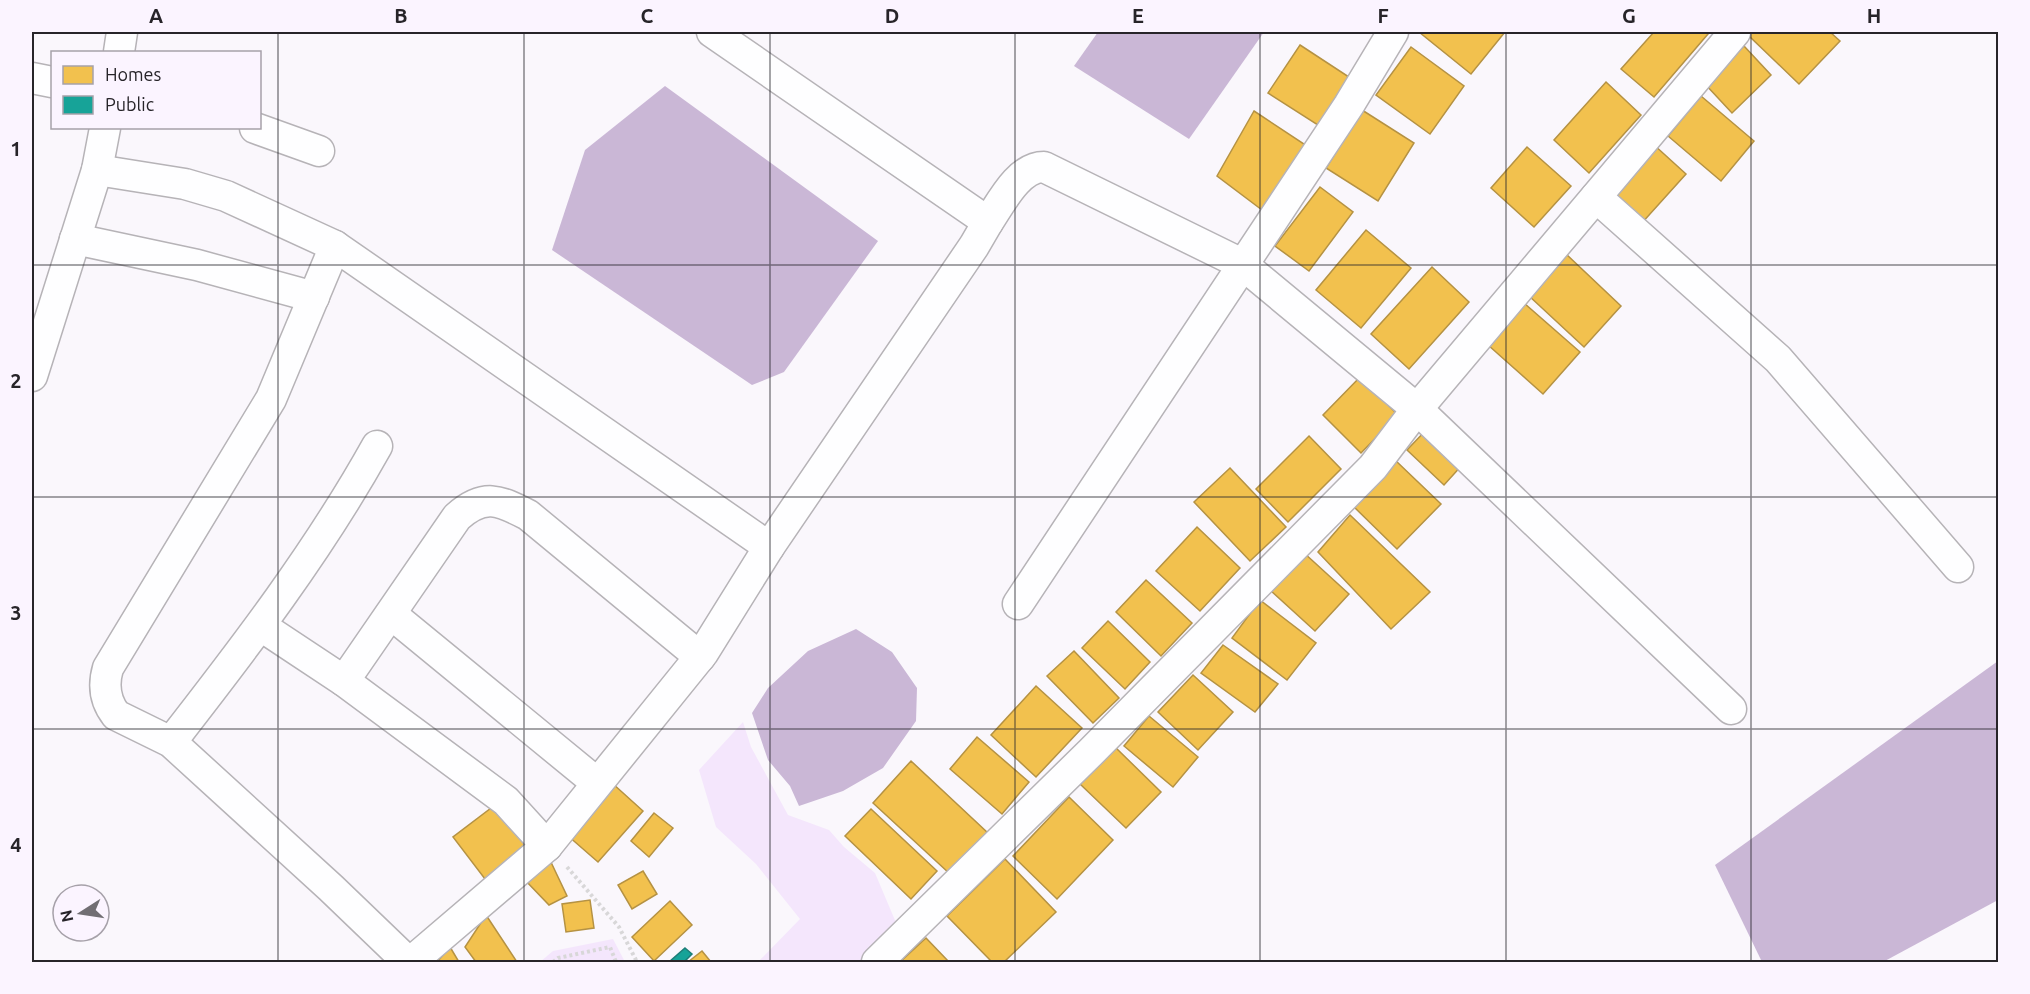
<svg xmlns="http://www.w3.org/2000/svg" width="2030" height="994" viewBox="0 0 2030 994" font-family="Ubuntu,sans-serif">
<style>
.green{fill:#f4e6fc}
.water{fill:#cab7d6}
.homes{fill:#f2c14e;stroke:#b59243;stroke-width:1.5}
.public{fill:#17a398;stroke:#1c7d77;stroke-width:1.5}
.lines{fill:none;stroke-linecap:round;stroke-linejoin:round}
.street-casing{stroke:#b6b3b7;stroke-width:33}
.path{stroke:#d8d7d8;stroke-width:4;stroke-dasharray:3 3;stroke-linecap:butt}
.street{stroke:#fefeff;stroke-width:30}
.grid{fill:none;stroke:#272429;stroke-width:1.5;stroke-opacity:0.55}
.neatline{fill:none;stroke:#272429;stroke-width:2}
.grid-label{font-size:20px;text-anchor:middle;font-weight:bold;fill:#272429}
</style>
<rect width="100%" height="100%" fill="#faf7fc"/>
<g class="green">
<path d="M743,722L751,747L788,815L829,830L844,847L875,873L897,925L859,962H758L800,919L756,864L716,827L699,770Z"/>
<path d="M613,939L625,962H540L553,951Z"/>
</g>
<g class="water">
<path d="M1098,32H1264L1189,139L1074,66Z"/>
<path d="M665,86L878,241L784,372L752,385L552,250L585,150Z"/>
<path d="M856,629L892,652L917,688L916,721L883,768L843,791L799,806L790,786L768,760L752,713L768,688L808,651Z"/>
<path d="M1998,661V900L1883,962H1762L1715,865Z"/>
</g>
<g class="homes">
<path d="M1419,32H1505L1471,74Z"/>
<path d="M1654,32H1706L1708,34L1654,97L1621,69Z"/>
<path d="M1750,32H1830L1840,41L1799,84L1747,34Z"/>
<path d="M1300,45L1352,79L1321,127L1268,93Z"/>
<path d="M1744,46L1771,75L1732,113L1705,84Z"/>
<path d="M1411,47L1464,86L1430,134L1376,95Z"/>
<path d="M1606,82L1641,115L1589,173L1554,140Z"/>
<path d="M1701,96L1754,141L1721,181L1668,136Z"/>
<path d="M1362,110L1414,143L1378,201L1326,168Z"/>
<path d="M1254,111L1310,148L1270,216L1217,176Z"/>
<path d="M1653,144L1686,174L1641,224L1608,194Z"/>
<path d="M1527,147L1571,186L1534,227L1491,188Z"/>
<path d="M1320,187L1353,212L1309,271L1275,246Z"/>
<path d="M1366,230L1411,268L1361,328L1316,290Z"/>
<path d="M1566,254L1621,306L1584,347L1528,295Z"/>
<path d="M1432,267L1469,302L1409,369L1371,334Z"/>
<path d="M1524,303L1580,352L1543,394L1488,345Z"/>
<path d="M1360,377L1398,415L1361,453L1323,415Z"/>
<path d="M1427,429L1463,464L1444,485L1407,450Z"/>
<path d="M1309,436L1341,469L1288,522L1256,489Z"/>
<path d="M1395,460L1441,504L1397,549L1352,505Z"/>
<path d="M1230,468L1286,527L1250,561L1194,502Z"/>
<path d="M1350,515L1430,592L1391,629L1318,552Z"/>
<path d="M1197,527L1240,568L1200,611L1156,571Z"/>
<path d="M1303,552L1349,594L1315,631L1269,589Z"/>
<path d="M1146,580L1192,623L1161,656L1116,612Z"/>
<path d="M1260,600L1316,643L1287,680L1232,638Z"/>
<path d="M1108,621L1150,662L1125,689L1082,648Z"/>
<path d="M1223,645L1278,684L1255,712L1201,673Z"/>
<path d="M1074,651L1119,698L1093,723L1047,676Z"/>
<path d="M1193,675L1233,712L1198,750L1158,712Z"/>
<path d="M1036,686L1082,728L1036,777L991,735Z"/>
<path d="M1149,716L1198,757L1173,787L1124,746Z"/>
<path d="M977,737L1029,782L1002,814L950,769Z"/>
<path d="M1115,747L1161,792L1126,828L1080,784Z"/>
<path d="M911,761L988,833L950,874L873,803Z"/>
<path d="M612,783L643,811L598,862L567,835Z"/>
<path d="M1069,797L1113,840L1057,899L1013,856Z"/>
<path d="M499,802L531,844L485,879L453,837Z"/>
<path d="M871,809L937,871L911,899L845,836Z"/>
<path d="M654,813L673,828L649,857L631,841Z"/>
<path d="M549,858L567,896L549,905L525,880Z"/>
<path d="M1005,859L1056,912L1004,962H992L947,916Z"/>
<path d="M643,871L657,894L632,909L618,885Z"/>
<path d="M590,900L594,928L566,932L562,904Z"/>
<path d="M670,901L692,925L654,961L632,937Z"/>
<path d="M486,915L517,962H476L465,947Z"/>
<path d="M926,938L949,962H900Z"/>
<path d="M450,947L459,962H437Z"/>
<path d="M702,951L711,962H688Z"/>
</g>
<path class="public" d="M685,948L692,954L684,962H669Z"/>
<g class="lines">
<g class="street-casing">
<g id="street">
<path d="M119,52L122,32"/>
<path d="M32,78L52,82"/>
<path d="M255,128L319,151"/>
<path d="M97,170L185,184L226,196L335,246L769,547"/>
<path d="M1596,197L1778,359L1958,567"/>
<path d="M988,222C1001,203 1018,167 1044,167L1242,264L1417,409L1731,709"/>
<path d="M75,239L197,265L314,297"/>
<path d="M335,246L271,399L108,668C103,685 105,701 116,715L171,742L331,888L408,962"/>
<path d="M32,376L97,170L105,128"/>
<path d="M1018,604L1349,105L1393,32"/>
<path d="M391,614L597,783"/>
<path d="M261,626L344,681L506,801L547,846"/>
<path d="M344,681L457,517C484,493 499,500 528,515L700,657"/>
<path d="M171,742C245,647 318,552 377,446"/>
<path d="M411,962L547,846L703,653L769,547L974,246L988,222L712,32"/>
<path d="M877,962L1091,752L1373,467L1417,409L1735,32"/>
</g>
</g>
<g class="path">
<path d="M567,867L619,927L637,962"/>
<path d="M553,962L558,958L610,947L616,962"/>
</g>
<use href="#street" class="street"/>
</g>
<path class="grid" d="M278,32V962M524,32V962M770,32V962M1015,32V962M1260,32V962M1506,32V962M1751,32V962M32,265H1998M32,497H1998M32,729H1998"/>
<rect width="2030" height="994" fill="none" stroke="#fbf4ff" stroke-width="66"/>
<rect x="51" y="51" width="210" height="78" fill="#fbf4ff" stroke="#a6a1a9" stroke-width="1.5"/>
<rect x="63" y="66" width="30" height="18" fill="#f2c14e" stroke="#a6a1a9" stroke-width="1.5"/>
<text x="105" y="81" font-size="18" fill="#272429">Homes</text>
<rect x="63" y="96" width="30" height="18" fill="#17a398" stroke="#a6a1a9" stroke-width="1.5"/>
<text x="105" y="111" font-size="18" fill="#272429">Public</text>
<g transform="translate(81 913) rotate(258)"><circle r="28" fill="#fbf4ff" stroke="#a6a1a9" stroke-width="1.5"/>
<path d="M0-4.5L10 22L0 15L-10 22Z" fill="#716e73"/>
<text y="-9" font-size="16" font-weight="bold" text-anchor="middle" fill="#272429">N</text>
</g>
<rect x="33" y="33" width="1964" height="928" class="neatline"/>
<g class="grid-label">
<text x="156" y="23">A</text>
<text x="401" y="23">B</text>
<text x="647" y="23">C</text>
<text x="892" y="23">D</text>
<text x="1138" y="23">E</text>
<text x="1383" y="23">F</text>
<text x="1629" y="23">G</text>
<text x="1874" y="23">H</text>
<text x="16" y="156">1</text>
<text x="16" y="388">2</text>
<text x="16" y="620">3</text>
<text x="16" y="852">4</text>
</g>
</svg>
